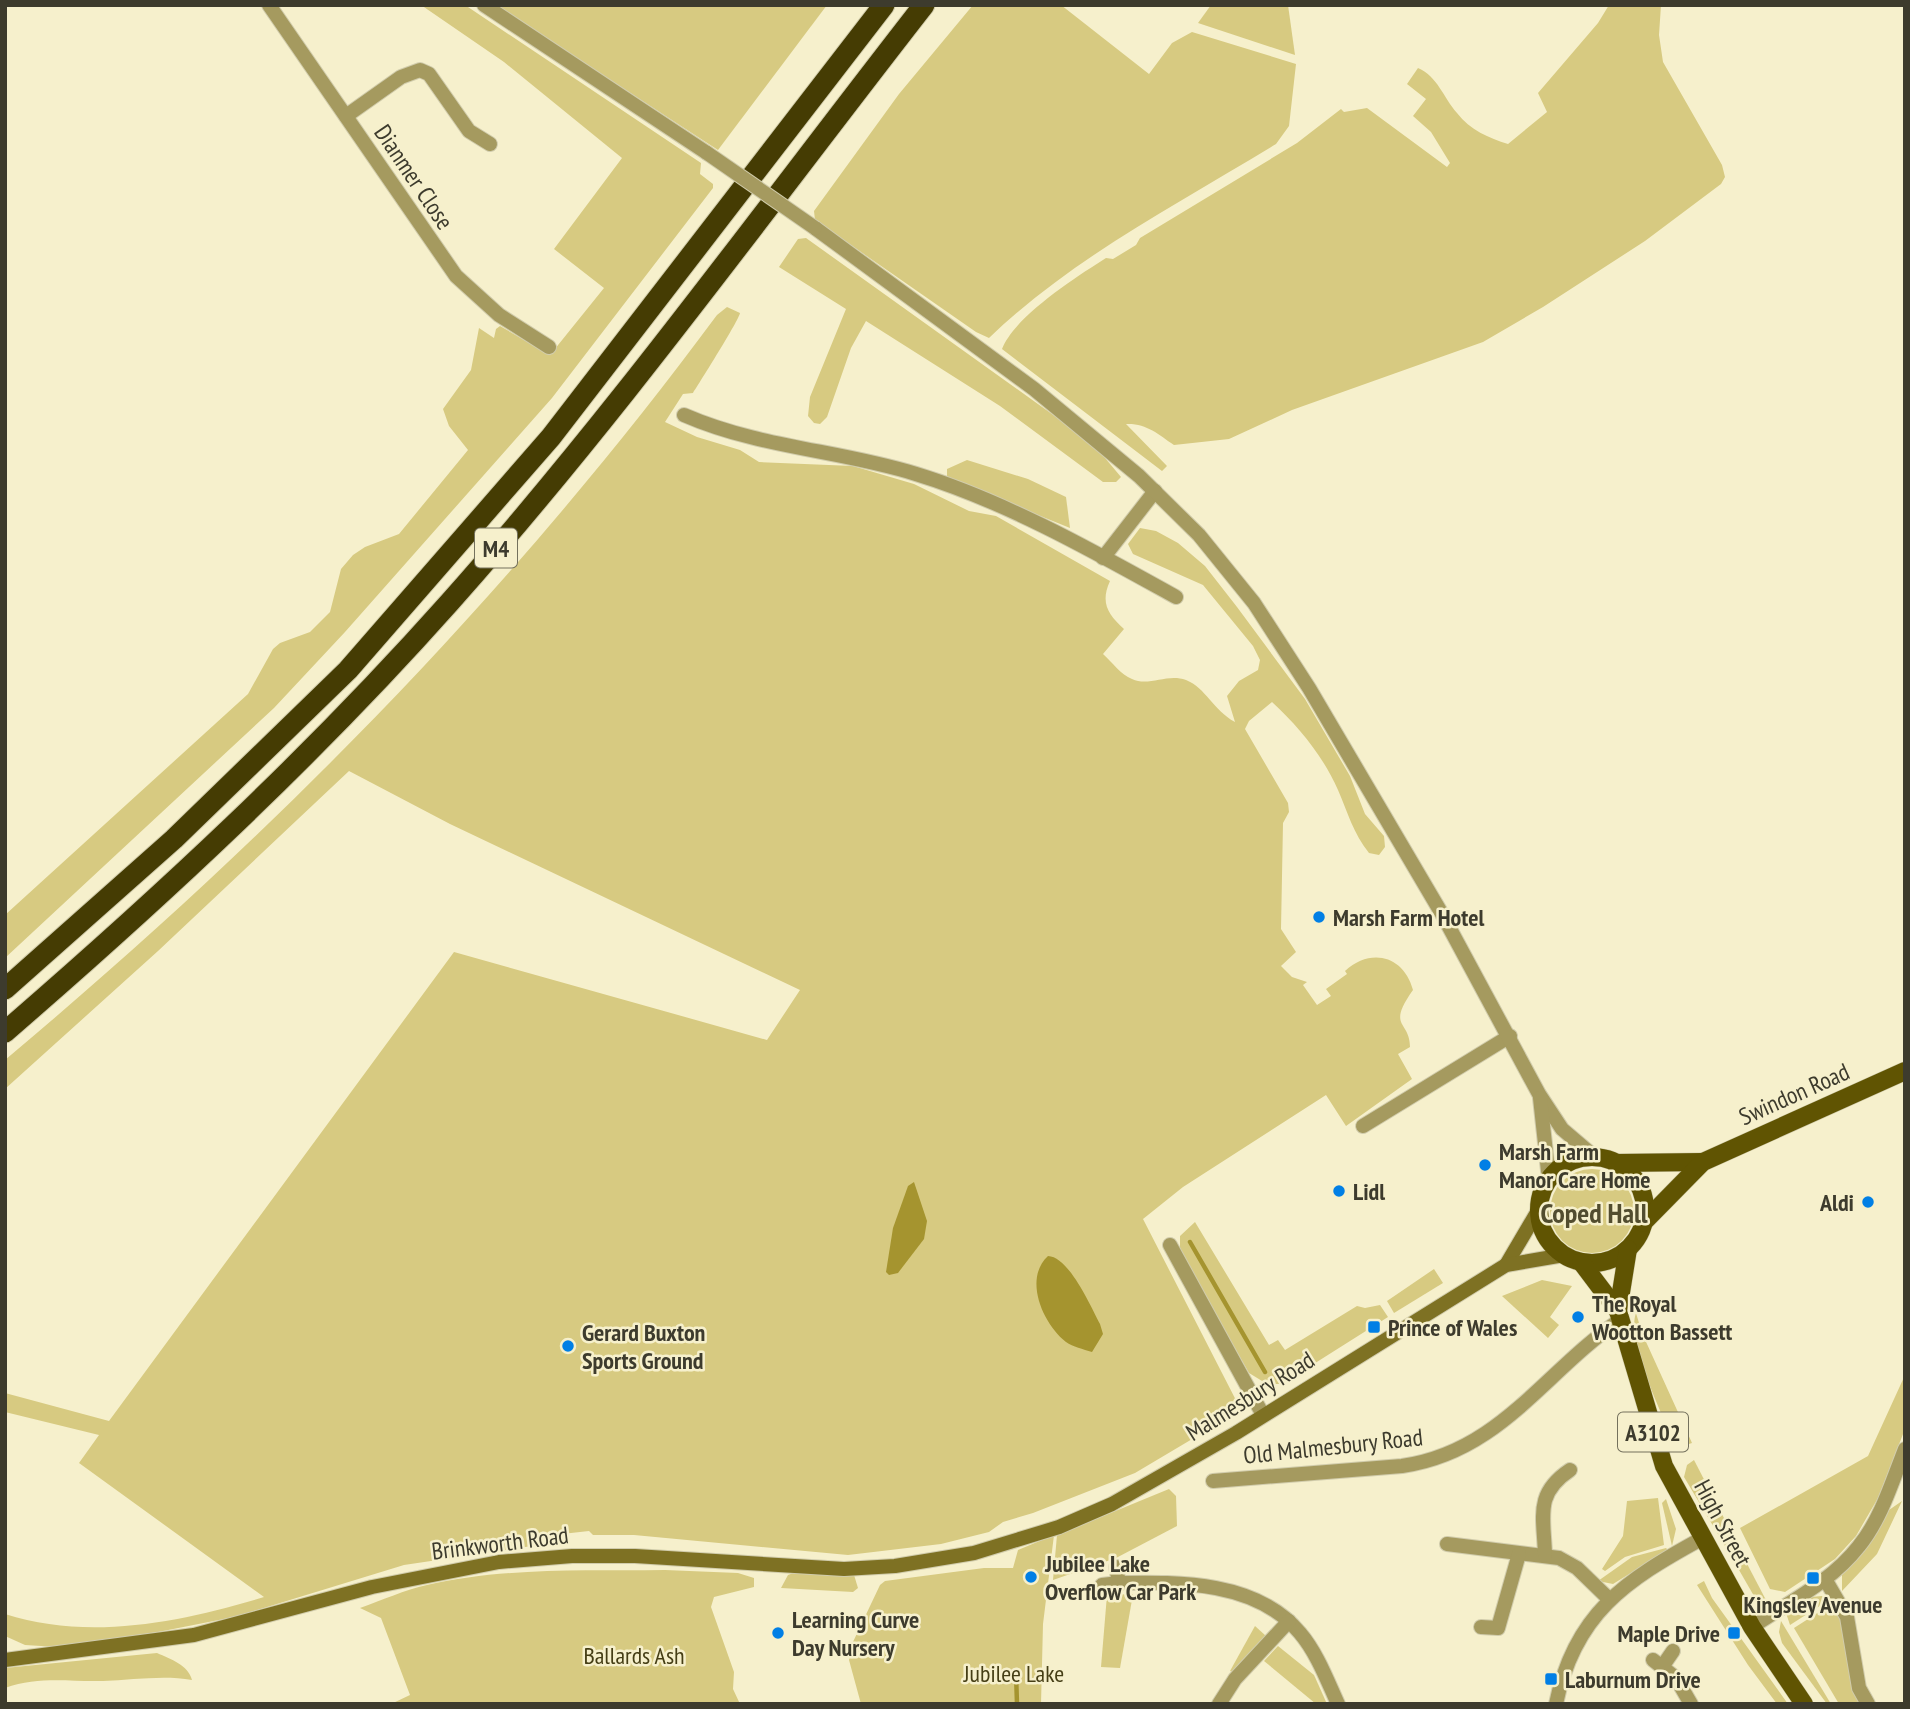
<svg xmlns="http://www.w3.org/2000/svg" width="1910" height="1709" viewBox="0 0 1910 1709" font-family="'PT Sans Narrow',sans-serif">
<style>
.green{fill:#d7ca81}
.water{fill:#a5942f}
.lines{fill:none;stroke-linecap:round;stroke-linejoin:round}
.stream{stroke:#a5942f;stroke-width:4.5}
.minor-casing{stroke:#d1ccac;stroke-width:16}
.tertiary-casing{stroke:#d1ccac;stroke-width:16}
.secondary-casing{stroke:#d1ccac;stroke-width:16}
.primary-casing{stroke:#d1ccac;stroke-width:19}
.motorway-casing{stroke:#d1ccac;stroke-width:23}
.minor{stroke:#a59a5f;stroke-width:14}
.tertiary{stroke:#a59a5f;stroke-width:14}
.secondary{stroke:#7e7123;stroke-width:14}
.primary{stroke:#605402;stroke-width:18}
.motorway{stroke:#453c03;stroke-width:21}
.tertiary-bridge-casing{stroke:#d1ccac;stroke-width:16;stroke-linecap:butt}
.tertiary-bridge{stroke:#a59a5f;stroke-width:14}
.poi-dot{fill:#017fe5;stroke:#f6f0cc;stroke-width:2.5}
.labels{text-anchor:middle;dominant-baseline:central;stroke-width:5;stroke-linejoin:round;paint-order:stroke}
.shield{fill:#f6f0cc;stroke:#74715d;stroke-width:2}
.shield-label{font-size:23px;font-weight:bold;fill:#3d3b2d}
.street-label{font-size:24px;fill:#3d3b2d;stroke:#f6f0cc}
.poi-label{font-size:24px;font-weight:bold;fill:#3d3b2d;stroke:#f6f0cc;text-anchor:start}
.park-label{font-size:24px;fill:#453e15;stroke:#f6f0cc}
.quarter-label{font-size:28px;font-weight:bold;fill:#524d2f;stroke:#f6f0cc}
</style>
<rect width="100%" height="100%" fill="#f6f0cc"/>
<g class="green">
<path d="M421,5H465L701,163L700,174L713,184V188L552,398L345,632L274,708L5,958V915L248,694L273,649L280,643L310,632L330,612L341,569L353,555L365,547L399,534L468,450L449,426L443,409L471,370L479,328L494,338L496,329L500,326L550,355L604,288L554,249L622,158L504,62Z"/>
<path d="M495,5H827L718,150Z"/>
<path d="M973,5H1061L1149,74L1172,43L1192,32L1296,64L1289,126L1276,144C1178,204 1072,258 989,338L976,332L815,220L814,211L899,94Z"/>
<path d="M1211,5H1288L1295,55L1198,23Z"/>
<path d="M1609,5H1661L1659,35L1663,62L1722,165L1725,177L1721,184L1645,241L1543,307L1483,342L1292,410L1229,439L1174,445C1158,434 1146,423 1126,424L1167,466L1162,471L1002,349C1014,317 1076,277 1106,258L1113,259L1136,245L1140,238L1297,143L1341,109L1344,112L1367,108L1447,167L1450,163L1431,132L1413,116L1426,99L1407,84L1418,68C1438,77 1443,97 1457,113C1470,130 1489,138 1508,144L1547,112L1538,93L1598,23Z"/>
<path d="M806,238L1063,422L1100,452L1121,477L1116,482H1103L1000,406L866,321L851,348L827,417L820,424L814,423L808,416L810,397L846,309L779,267L798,239Z"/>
<path d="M727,307L740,313C739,320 700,382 693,393L683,394L665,422L697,437L740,450L759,462L853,466L914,484L969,511L996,516L1110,581C1100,603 1108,614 1124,629L1103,654C1112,662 1121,675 1132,679C1149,687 1167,673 1186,680C1206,688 1213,710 1235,722L1227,696L1239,681L1258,670L1260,660L1253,646L1203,585L1133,554L1128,544L1140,528L1156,531L1178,543L1205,566L1237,607L1305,699L1350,776L1365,814L1384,836L1385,847L1379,855L1369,853C1353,833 1348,813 1338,790C1323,756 1299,727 1272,702L1249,721L1245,729L1288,803L1289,812L1283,823L1281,929L1296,952L1281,966L1292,977L1307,982L1303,985L1317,1005L1331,996L1326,989L1347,974L1345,971C1371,947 1404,956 1413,990C1386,1028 1410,1020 1410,1047L1398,1054L1412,1079L1346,1126L1326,1095L1183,1187L1143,1219L1241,1410L1135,1473L1033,1513L1003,1522L989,1532L941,1544L848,1555L634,1535H593L589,1531L553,1535L546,1544L404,1565L234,1617L158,1632L57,1647L25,1645L5,1636V1614C89,1641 181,1622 264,1597L79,1463L99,1435L5,1412V1393L109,1421L454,952L767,1040L800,990L450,824L349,771L158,951L5,1089V1060C273,835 509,596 717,315Z"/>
<path d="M967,460L1028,479L1066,497L1070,528L947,478V469Z"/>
<circle cx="1592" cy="1211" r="42"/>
<path d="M1195,1222L1269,1345L1278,1340L1285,1350L1357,1306L1365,1308L1380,1305L1388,1317L1282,1384H1267L1249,1373L1180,1251V1236Z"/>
<path d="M1434,1269L1443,1283L1394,1313L1387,1301Z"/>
<path d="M1542,1280L1572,1286L1550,1317L1559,1325L1548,1338L1502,1296Z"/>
<path d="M1636,1313L1642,1333L1692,1443L1680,1447L1672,1438C1661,1411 1626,1340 1636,1313Z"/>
<path d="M1905,1375V1429L1878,1498L1856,1536L1835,1559L1785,1592L1770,1589L1740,1528L1868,1456Z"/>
<path d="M1694,1460L1741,1551L1731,1556L1684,1477L1687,1465Z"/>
<path d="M1169,1489L1176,1496L1177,1526L1116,1558L1053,1580L1057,1535Z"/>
<path d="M1658,1498L1664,1545L1625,1557L1605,1571L1602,1569L1623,1536L1627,1501Z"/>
<path d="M1666,1499L1676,1529L1672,1546L1662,1503Z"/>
<path d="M1902,1501L1877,1554L1842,1591V1575L1870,1544L1889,1510Z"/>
<path d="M1054,1535L1043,1624L1041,1704H861L849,1660L852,1644L880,1585L885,1581L984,1568H1013L1018,1550Z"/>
<path d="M1666,1548L1668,1550L1613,1584L1598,1581L1632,1557Z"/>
<path d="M1744,1558L1767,1602L1754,1596L1735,1563Z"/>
<path d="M665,1570L738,1573L754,1578V1587L714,1597L711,1607L734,1672L733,1689L740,1704H391L410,1695L381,1618L360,1608C382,1600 405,1590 427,1585C504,1567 586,1571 665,1570Z"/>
<path d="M796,1572L854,1575L858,1588L853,1592L781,1588L788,1575Z"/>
<path d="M1704,1581L1712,1598L1788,1704H1777L1748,1665L1697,1585Z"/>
<path d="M1133,1594L1120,1668L1101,1667L1107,1595Z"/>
<path d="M1822,1596L1829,1600L1790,1625L1786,1613L1811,1597Z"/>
<path d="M1833,1603L1839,1607L1865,1704H1839L1794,1628Z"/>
<path d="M1781,1621L1831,1704H1827L1782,1643L1779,1632Z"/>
<path d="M1255,1626L1266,1636L1233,1672L1230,1671Z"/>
<path d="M1278,1646L1314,1675L1327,1704H1316L1264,1661Z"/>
<path d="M157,1653C171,1659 188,1665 192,1680C163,1675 133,1680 103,1681C69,1682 39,1676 5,1688V1668Z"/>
</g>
<g class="water">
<path d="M914,1182L927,1221L924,1239L898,1273L889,1275L886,1272L893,1228L908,1186Z"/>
<path d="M1048,1256C1069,1257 1090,1305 1100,1324L1103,1334L1092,1352C1083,1349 1073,1347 1066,1342C1043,1324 1023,1279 1048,1256Z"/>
</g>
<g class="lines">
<g class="stream">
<path d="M1190,1242L1265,1372"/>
<path d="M1016,1673L1017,1704"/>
</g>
<g class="minor-casing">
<g id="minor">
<path d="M269,5L456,276L499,315L549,347"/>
<path d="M346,116L401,77L420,70L429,74L469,131L490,144"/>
<path d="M684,415C760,448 839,450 916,474C1005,501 1095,552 1176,597"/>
<path d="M1103,558L1155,491"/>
<path d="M1363,1126L1510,1036"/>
<path d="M1170,1245L1263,1415"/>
<path d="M1213,1481L1402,1466C1500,1452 1544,1372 1620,1320"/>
<path d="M1447,1544L1559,1558L1577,1568L1609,1599"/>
<path d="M1545,1555C1544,1517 1534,1494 1570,1470"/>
<path d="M1825,1579L1847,1617L1859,1688L1868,1704"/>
<path d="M1119,1583C1180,1582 1257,1581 1300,1633C1317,1653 1327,1680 1338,1704"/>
<path d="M1102,1585L1119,1583L1116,1567"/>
<path d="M1481,1627L1498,1628L1519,1554"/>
<path d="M1752,1627C1789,1602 1831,1582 1859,1546C1881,1519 1892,1482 1905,1449"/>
<path d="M1653,1660L1676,1678L1691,1704"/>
<path d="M1662,1667L1673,1651"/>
<path d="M1219,1704L1235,1679L1289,1621"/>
<path d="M1556,1704C1574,1614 1626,1580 1701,1539"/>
</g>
</g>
<g class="tertiary-casing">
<g id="tertiary">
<path d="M484,5L707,153"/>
<path d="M815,228L1034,389L1139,476L1199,535L1254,603L1309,688L1442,914L1539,1094L1562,1129L1596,1158"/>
<path d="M1540,1098L1549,1180"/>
</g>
</g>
<g class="secondary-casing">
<g id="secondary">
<path d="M1506,1265L1539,1209"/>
<path d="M5,1660L194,1635L372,1587L499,1562L572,1556H635L844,1569L895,1566L974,1553L1059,1527L1112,1504L1236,1433L1506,1265L1564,1255"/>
</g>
</g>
<g class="primary-casing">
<g id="primary">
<circle cx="1592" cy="1210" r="53"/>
<path d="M1615,1163L1703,1162"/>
<path d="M1643,1223L1703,1162L1905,1071"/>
<path d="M1628,1249L1618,1311L1664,1466L1752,1627L1804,1704"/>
<path d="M1581,1262L1618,1311"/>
</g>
</g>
<g class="motorway-casing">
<g id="motorway">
<path d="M5,989L174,839L348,670L551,437L884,5"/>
<path d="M5,1032C161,897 312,757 449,603C618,413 767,206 924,5"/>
</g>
</g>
<use href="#minor" class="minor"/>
<use href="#tertiary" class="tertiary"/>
<use href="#secondary" class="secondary"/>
<use href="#primary" class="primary"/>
<use href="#motorway" class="motorway"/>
<g class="tertiary-bridge-casing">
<path id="tertiary-bridge" d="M707,153L815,228"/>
</g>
<use href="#tertiary-bridge" class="tertiary-bridge"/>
</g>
<g class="poi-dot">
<circle cx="1319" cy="917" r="7"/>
<circle cx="1485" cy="1165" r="7"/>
<circle cx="1339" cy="1191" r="7"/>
<circle cx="1868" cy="1202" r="7"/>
<circle cx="1578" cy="1317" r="7"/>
<rect x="1367" y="1320" width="14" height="14" rx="3.5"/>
<circle cx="568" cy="1346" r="7"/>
<circle cx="1031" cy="1577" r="7"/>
<rect x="1806" y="1571" width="14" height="14" rx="3.5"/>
<circle cx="778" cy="1633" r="7"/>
<rect x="1727" y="1626" width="14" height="14" rx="3.5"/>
<rect x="1544" y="1672" width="14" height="14" rx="3.5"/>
</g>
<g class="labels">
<g class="shield">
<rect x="475" y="528.5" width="42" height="39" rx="5"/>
<rect x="1618" y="1412.5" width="70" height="39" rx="5"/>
</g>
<g class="shield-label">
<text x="496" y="548">M4</text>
<text x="1653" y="1432">A3102</text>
</g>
<g class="street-label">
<text transform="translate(414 177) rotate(56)">Dianmer Close</text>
<text transform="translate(1794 1094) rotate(-24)">Swindon Road</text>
<text transform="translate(1250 1396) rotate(-32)">Malmesbury Road</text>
<text transform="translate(1333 1446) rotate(-6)">Old Malmesbury Road</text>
<text transform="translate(1723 1523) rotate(62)">High Street</text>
<text transform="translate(500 1543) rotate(-7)">Brinkworth Road</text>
</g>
<g class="poi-label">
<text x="1333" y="917">Marsh Farm Hotel</text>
<text x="1499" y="1151">Marsh Farm<tspan x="1499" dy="28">Manor Care Home</tspan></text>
<text x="1353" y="1191">Lidl</text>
<text x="1854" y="1202" text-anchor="end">Aldi</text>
<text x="1592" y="1303">The Royal<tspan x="1592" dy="28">Wootton Bassett</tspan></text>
<text x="1388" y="1327">Prince of Wales</text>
<text x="582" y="1332">Gerard Buxton<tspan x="582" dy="28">Sports Ground</tspan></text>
<text x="1045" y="1563">Jubilee Lake<tspan x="1045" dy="28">Overflow Car Park</tspan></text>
<text x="1813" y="1604" text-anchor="middle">Kingsley Avenue</text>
<text x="792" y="1619">Learning Curve<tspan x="792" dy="28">Day Nursery</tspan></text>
<text x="1720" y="1633" text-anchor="end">Maple Drive</text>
<text x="1565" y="1679">Laburnum Drive</text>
</g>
<g class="park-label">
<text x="634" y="1655">Ballards Ash</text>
<text x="1014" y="1673">Jubilee Lake</text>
</g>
<g class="quarter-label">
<text x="1594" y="1212">Coped Hall</text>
</g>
</g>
<rect width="1910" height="1709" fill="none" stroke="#3d3b2d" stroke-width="14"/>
</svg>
